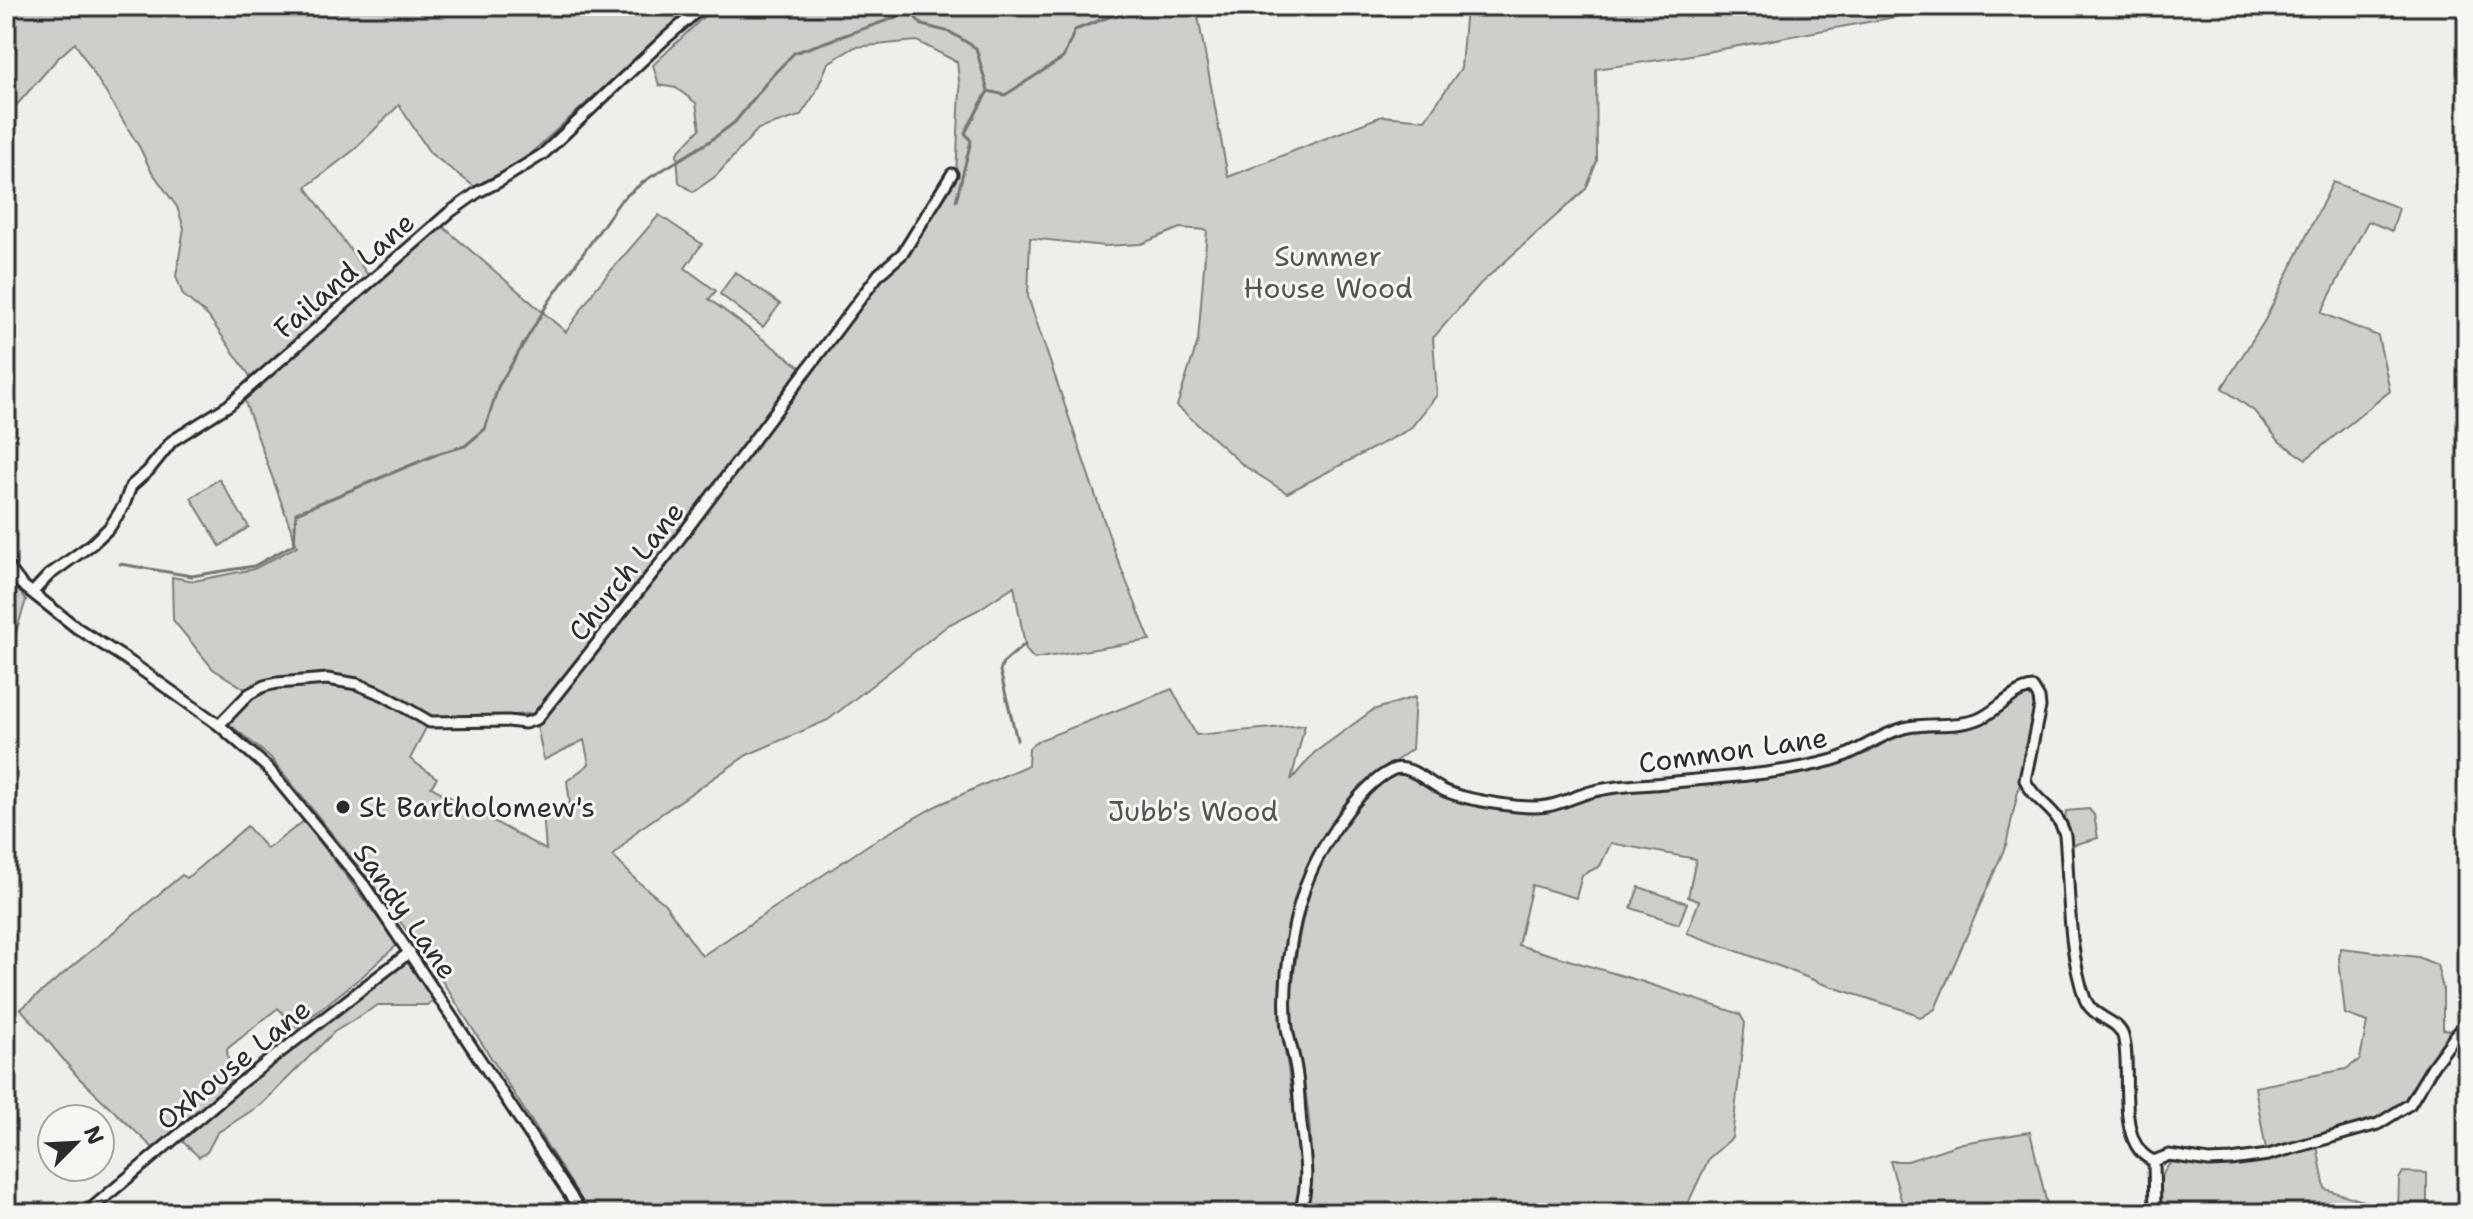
<svg xmlns="http://www.w3.org/2000/svg" width="2473" height="1219" viewBox="0 0 2473 1219" font-family="'Shantell Sans',sans-serif">
<style>
.green{fill:#cececa;stroke:#7c7c7a;stroke-width:2}
.lines{fill:none;stroke-linecap:round;stroke-linejoin:round}
.stream{stroke:#757573;stroke-width:3}
.minor-casing{stroke:#2b2b2b;stroke-width:15}
.minor{stroke:#f6f6f2;stroke-width:9}
.poi-dot{fill:#2b2b2b;stroke:#f6f6f2;stroke-width:3}
.labels{text-anchor:middle;dominant-baseline:central;stroke-width:6;stroke-linejoin:round;paint-order:stroke}
.park-label{font-size:28px;fill:#545453;stroke:#f6f6f2}
.street-label{font-size:28px;fill:#2b2b2b;stroke:#f6f6f2}
.poi-label{font-size:28px;fill:#2b2b2b;stroke:#f6f6f2;text-anchor:start}
</style>
<rect width="100%" height="100%" fill="#eeeeea"/>
<filter id="ink" filterUnits="userSpaceOnUse"><feTurbulence type="fractalNoise" baseFrequency=".0125" numOctaves="2"/><feDisplacementMap in="SourceGraphic" scale="16" xChannelSelector="R" yChannelSelector="G"/><feConvolveMatrix kernelMatrix="1 2 1 2 8 2 1 2 1" color-interpolation-filters="sRGB"/></filter>
<g filter="url(#ink)">
<g class="green">
<path d="M6,6H694L522,161L475,187L430,153L399,105L354,150L306,187L368,275L252,379L208,316L183,295L176,276L184,228L177,207L150,169L140,148L75,43L58,58L6,117Z"/>
<path d="M715,6H1278L1260,10L1197,11L1228,177L1382,116L1425,120L1461,68L1466,6H1945L1938,9L1679,57L1596,69L1597,161L1586,189L1480,284L1433,338L1437,395L1410,429L1287,493L1243,465L1177,406L1198,341L1207,230L1180,228L1141,244L1105,246L1030,238L1028,297L1115,553L1150,640L1034,659L1026,650L1014,586L978,610L948,625L828,720L747,755L638,830L613,856L637,881L664,903L702,956L871,843L936,806L1028,765L1029,748L1037,741L1172,689L1196,735L1305,725L1291,780L1314,753L1373,710L1415,697L1412,749C1359,786 1317,832 1297,894C1291,911 1290,930 1287,948C1283,969 1278,993 1280,1014C1283,1045 1290,1074 1293,1105C1296,1139 1306,1180 1294,1213H590L432,965L371,882L271,758L228,723C236,715 244,704 254,697C278,681 335,682 363,690C385,697 407,714 427,726L410,759L437,778L431,787L546,850L543,812L570,804L567,781L589,764L584,740L544,760L537,726L680,547L869,295L889,271L907,255L956,176L960,90L957,62L917,41L855,47L828,63L815,94L800,116L758,129L716,176L693,192L679,182L677,153L700,129L696,103L676,88L659,85L653,65Z"/>
<path d="M2333,182L2399,208L2392,231L2368,221L2321,313L2378,336L2390,391L2306,459L2280,442L2254,411L2222,388L2265,320Z"/>
<path d="M659,215L702,244L685,268L716,291L709,299L803,369L680,534L536,713L471,719L430,717L359,680L262,683L247,690L213,669L173,620L172,577L194,581L254,569L297,546L244,399L441,225L566,332L596,288Z"/>
<path d="M735,272L780,304L763,327L720,294Z"/>
<path d="M219,479L249,527L220,546L191,498Z"/>
<path d="M6,575L26,600L11,648L6,653V612L11,607L6,599Z"/>
<path d="M2028,693C2036,698 2036,707 2035,716L2006,845L1935,1009L1920,1018L1913,1013L1823,984L1784,968L1687,933L1699,901L1688,897L1696,859L1611,843L1600,866L1582,875L1576,898L1532,885L1518,945L1640,981L1740,1014L1745,1023L1732,1138L1709,1158L1690,1199L1679,1213H1305C1315,1165 1311,1115 1301,1068C1299,1054 1294,1040 1292,1026C1289,1004 1293,981 1296,959C1303,906 1316,854 1352,813C1366,798 1382,776 1404,772L1441,794L1464,801L1543,812L1608,791L1670,785L1671,788L1846,759C1854,757 1863,755 1870,752C1885,743 1896,733 1914,730C1935,726 1955,732 1975,724C1994,717 2010,697 2028,693Z"/>
<path d="M2089,809L2094,815L2098,838L2069,846L2065,820L2066,811Z"/>
<path d="M304,821L398,944L365,974L297,1028L278,1008L227,1049L230,1082L154,1149L78,1077L21,1009L182,875L187,878L247,826L267,849Z"/>
<path d="M1639,887L1687,903L1679,924L1631,908Z"/>
<path d="M2341,948L2418,957L2437,965L2443,989V1029L2455,1031L2407,1101L2378,1121L2272,1151L2266,1150L2255,1087L2346,1069L2360,1059L2367,1022L2345,1014L2339,959Z"/>
<path d="M409,959L434,1000L427,1005H378L334,1032L262,1104L217,1133L207,1152L199,1157L180,1139L241,1088Z"/>
<path d="M2030,1132L2049,1213H1905L1890,1161H1908L1962,1143Z"/>
<path d="M2317,1146L2325,1189L2398,1212L2399,1179L2403,1172L2427,1173V1213H2160C2158,1195 2158,1170 2175,1160L2229,1166L2273,1158Z"/>
</g>
<g class="lines">
<g class="stream">
<path d="M956,201L971,141L965,133L988,91"/>
<path d="M120,564L192,576L254,566L294,544L296,513L440,453L465,446L485,429L498,387L548,303L621,200L646,180L710,141L735,122L771,77L794,53L911,12L922,25L950,32L976,48L988,91L1005,95L1063,58L1075,30L1137,6"/>
<path d="M1017,740L1000,671L1003,663L1025,644"/>
</g>
<g class="minor-casing">
<g id="minor">
<path d="M6,564L21,584L77,628L126,659L219,725L268,768L364,885L582,1213"/>
<path d="M33,592L49,575L92,544L110,527L124,505L131,486L148,471L172,441L229,405L450,212L478,192L500,181L543,154L666,38L703,6"/>
<path d="M219,725L249,694L264,686L277,683L327,679L357,684L384,695L430,722L508,721L525,723L537,719L668,554L879,274L903,253L952,174"/>
<path d="M2154,1161L2169,1155L2209,1161L2231,1160L2268,1155L2378,1124L2410,1104L2433,1066L2456,1035L2467,1023"/>
<path d="M2154,1161L2155,1213"/>
<path d="M86,1213L239,1084L410,952"/>
<path d="M1300,1213C1310,1176 1305,1160 1301,1124C1299,1106 1299,1087 1296,1069C1294,1055 1289,1042 1287,1028C1282,987 1291,929 1304,890C1316,854 1356,787 1392,770C1409,762 1430,785 1445,791C1467,800 1524,810 1547,806C1565,803 1581,793 1599,790C1620,785 1643,785 1665,783C1720,777 1779,775 1833,760C1858,753 1878,735 1904,728C1928,722 1952,728 1976,720C1997,713 2011,690 2033,688L2039,698L2040,707L2025,780C2036,804 2057,807 2065,835C2070,888 2067,948 2085,999C2093,1019 2118,1019 2123,1036C2133,1068 2113,1145 2154,1161"/>
</g>
</g>
<use href="#minor" class="minor"/>
</g>
</g>
<circle class="poi-dot" cx="343" cy="807" r="8"/>
<g class="labels">
<g class="park-label">
<text x="1328" y="256">Summer<tspan x="1328" dy="32">House Wood</tspan></text>
<text x="1193" y="811">Jubb's Wood</text>
</g>
<g class="street-label">
<text transform="translate(344 275) rotate(-41)">Failand Lane</text>
<text transform="translate(626 571) rotate(-52)">Church Lane</text>
<text transform="translate(1733 750) rotate(-8)">Common Lane</text>
<text transform="translate(406 911) rotate(55)">Sandy Lane</text>
<text transform="translate(233 1064) rotate(-39)">Oxhouse Lane</text>
</g>
<g class="poi-label">
<text x="359" y="807">St Bartholomew's</text>
</g>
</g>
<rect width="2473" height="1219" fill="none" stroke="#f6f6f2" stroke-width="32"/>
<rect x="16" y="16" width="2441" height="1187" fill="none" stroke="#2b2b2b" stroke-width="3" filter="url(#ink)"/>
<g transform="translate(76 1143) rotate(66)"><circle r="38" fill="#f6f6f2" stroke="#a5a5a2" stroke-width="2"/>
<path d="M0-6L14 30L0 20L-14 30Z" fill="#2b2b2b"/>
<text y="-12" font-size="22" font-weight="bold" text-anchor="middle" fill="#2b2b2b">N</text>
</g>
</svg>
